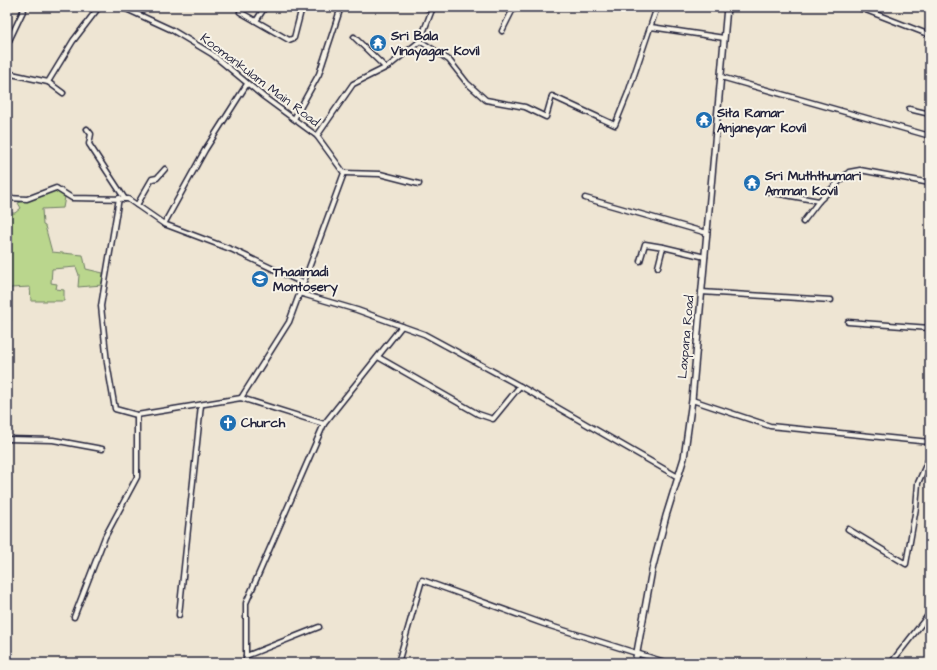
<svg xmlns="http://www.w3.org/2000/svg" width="937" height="670" viewBox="0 0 937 670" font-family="'Architects Daughter',sans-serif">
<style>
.green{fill:#bad68d;stroke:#6e7c64}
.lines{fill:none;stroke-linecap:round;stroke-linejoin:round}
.minor-casing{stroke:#22223b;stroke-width:7}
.tertiary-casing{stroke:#22223b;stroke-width:8}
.minor{stroke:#f7f3e8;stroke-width:4}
.tertiary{stroke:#f7f3e8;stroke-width:5}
.labels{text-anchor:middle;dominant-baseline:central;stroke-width:4;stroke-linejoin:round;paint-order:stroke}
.poi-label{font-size:13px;font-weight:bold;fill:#22223b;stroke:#f7f3e8;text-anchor:start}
.street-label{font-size:13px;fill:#22223b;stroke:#f7f3e8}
</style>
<rect width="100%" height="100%" fill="#eee5d3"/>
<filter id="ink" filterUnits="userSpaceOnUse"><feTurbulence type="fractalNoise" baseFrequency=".025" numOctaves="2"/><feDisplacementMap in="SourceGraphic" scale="8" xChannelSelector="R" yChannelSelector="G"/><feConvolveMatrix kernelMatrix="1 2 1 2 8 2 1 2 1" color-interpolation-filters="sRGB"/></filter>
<g filter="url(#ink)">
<path class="green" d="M56,190L65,197L63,208L42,209L43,225L45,226L52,252L83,255L86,269L103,273L102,285L78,287L79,275L76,267L52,269L51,283L57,284L56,289L64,290V301H31L30,287L11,288V321H7V213H15L21,208L18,203Z"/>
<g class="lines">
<g class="minor-casing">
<g id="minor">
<path d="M122,7L172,30L212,54L264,97L317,136L353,84L389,66L420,41L449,60L467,83L486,100L525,107L546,117L552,96L615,125L628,93L657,7"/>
<path d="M425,7L432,10"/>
<path d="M858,7L930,35"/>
<path d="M240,12L289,40L294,38L302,7"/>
<path d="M256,21L265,7"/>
<path d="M651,27L724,38"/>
<path d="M502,31L514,7"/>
<path d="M354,37L385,67"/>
<path d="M420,41L433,7"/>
<path d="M7,45L25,7"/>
<path d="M7,73L48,82L63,93"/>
<path d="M721,77L930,136"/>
<path d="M48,82L73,41L99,7"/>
<path d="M909,109L930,114"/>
<path d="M294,119L319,74L341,7"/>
<path d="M87,129L91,134L89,144L125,199"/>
<path d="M344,173L380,174L419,184"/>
<path d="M769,192L819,201"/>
<path d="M7,198L27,199L56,188L72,198L128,199L164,224L233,250L303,283"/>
<path d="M119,198L101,306L107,363L115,409L137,415"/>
<path d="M585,198L707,233"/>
<path d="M137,205L152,179L157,178L165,169"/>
<path d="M803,222L819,201L849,172L860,170L930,183"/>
<path d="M164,224L205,150L247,84"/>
<path d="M640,261L645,244L663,247"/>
<path d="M658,267L663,247L705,257"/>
<path d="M701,292L831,300"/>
<path d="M299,293L357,310L424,334L520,386L678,477"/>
<path d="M848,322L930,328"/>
<path d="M378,357L478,414L493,419L520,386"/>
<path d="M241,398L289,322L344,173L317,136"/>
<path d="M692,400L770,426L930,442"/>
<path d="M324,424L402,326"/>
<path d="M7,439L53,440L102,449"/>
<path d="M848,529L906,564L916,508L918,483L930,456"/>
<path d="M179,615L201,405"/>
<path d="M74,617L105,537L137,477V415L241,398L324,424L246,603V663"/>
<path d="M246,656L319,627"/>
<path d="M398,663L422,580L544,624L668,663"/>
<path d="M891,663L930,613"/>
</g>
</g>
<g class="tertiary-casing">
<path id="tertiary" d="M635,663L652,570L666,516L684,458L692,400L727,7"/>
</g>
<use href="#minor" class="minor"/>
<use href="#tertiary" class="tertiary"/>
</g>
</g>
<defs>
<g id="temple-disc" transform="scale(0.9)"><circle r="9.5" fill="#1f6fb2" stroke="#f7f3e8"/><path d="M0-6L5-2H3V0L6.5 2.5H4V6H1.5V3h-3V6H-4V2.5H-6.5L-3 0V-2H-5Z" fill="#fff"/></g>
<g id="school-disc" transform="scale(0.9)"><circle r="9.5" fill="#1f6fb2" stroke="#f7f3e8"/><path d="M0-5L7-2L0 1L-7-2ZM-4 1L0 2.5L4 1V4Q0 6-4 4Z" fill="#fff"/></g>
<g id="church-disc" transform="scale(0.9)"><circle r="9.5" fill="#1f6fb2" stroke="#f7f3e8"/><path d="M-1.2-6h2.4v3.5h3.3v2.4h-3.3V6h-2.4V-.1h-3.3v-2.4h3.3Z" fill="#fff"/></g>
</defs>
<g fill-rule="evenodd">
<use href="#temple-disc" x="378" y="43"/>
<use href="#temple-disc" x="704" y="120"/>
<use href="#temple-disc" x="752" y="183"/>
<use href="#school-disc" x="260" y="279"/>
<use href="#church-disc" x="228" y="423"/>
</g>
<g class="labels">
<g class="poi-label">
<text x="391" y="36">Sri Bala<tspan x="391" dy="15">Vinayagar Kovil</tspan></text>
<text x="717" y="113">Sita Ramar<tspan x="717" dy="15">Anjaneyar Kovil</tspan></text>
<text x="765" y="176">Sri Muththumari<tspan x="765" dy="15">Amman Kovil</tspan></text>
<text x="273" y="272">Thaaimadi<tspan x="273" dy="15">Montosery</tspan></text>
<text x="241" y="423">Church</text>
</g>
<g class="street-label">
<text transform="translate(260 80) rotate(37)">Koomankulam Main Road</text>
<text transform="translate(686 337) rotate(-85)">Laxpana Road</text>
</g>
</g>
<rect width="937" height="670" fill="none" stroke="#f7f3e8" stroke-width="24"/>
<rect x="12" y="12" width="913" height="646" fill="none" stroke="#22223b" stroke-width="1.5" filter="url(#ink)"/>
</svg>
